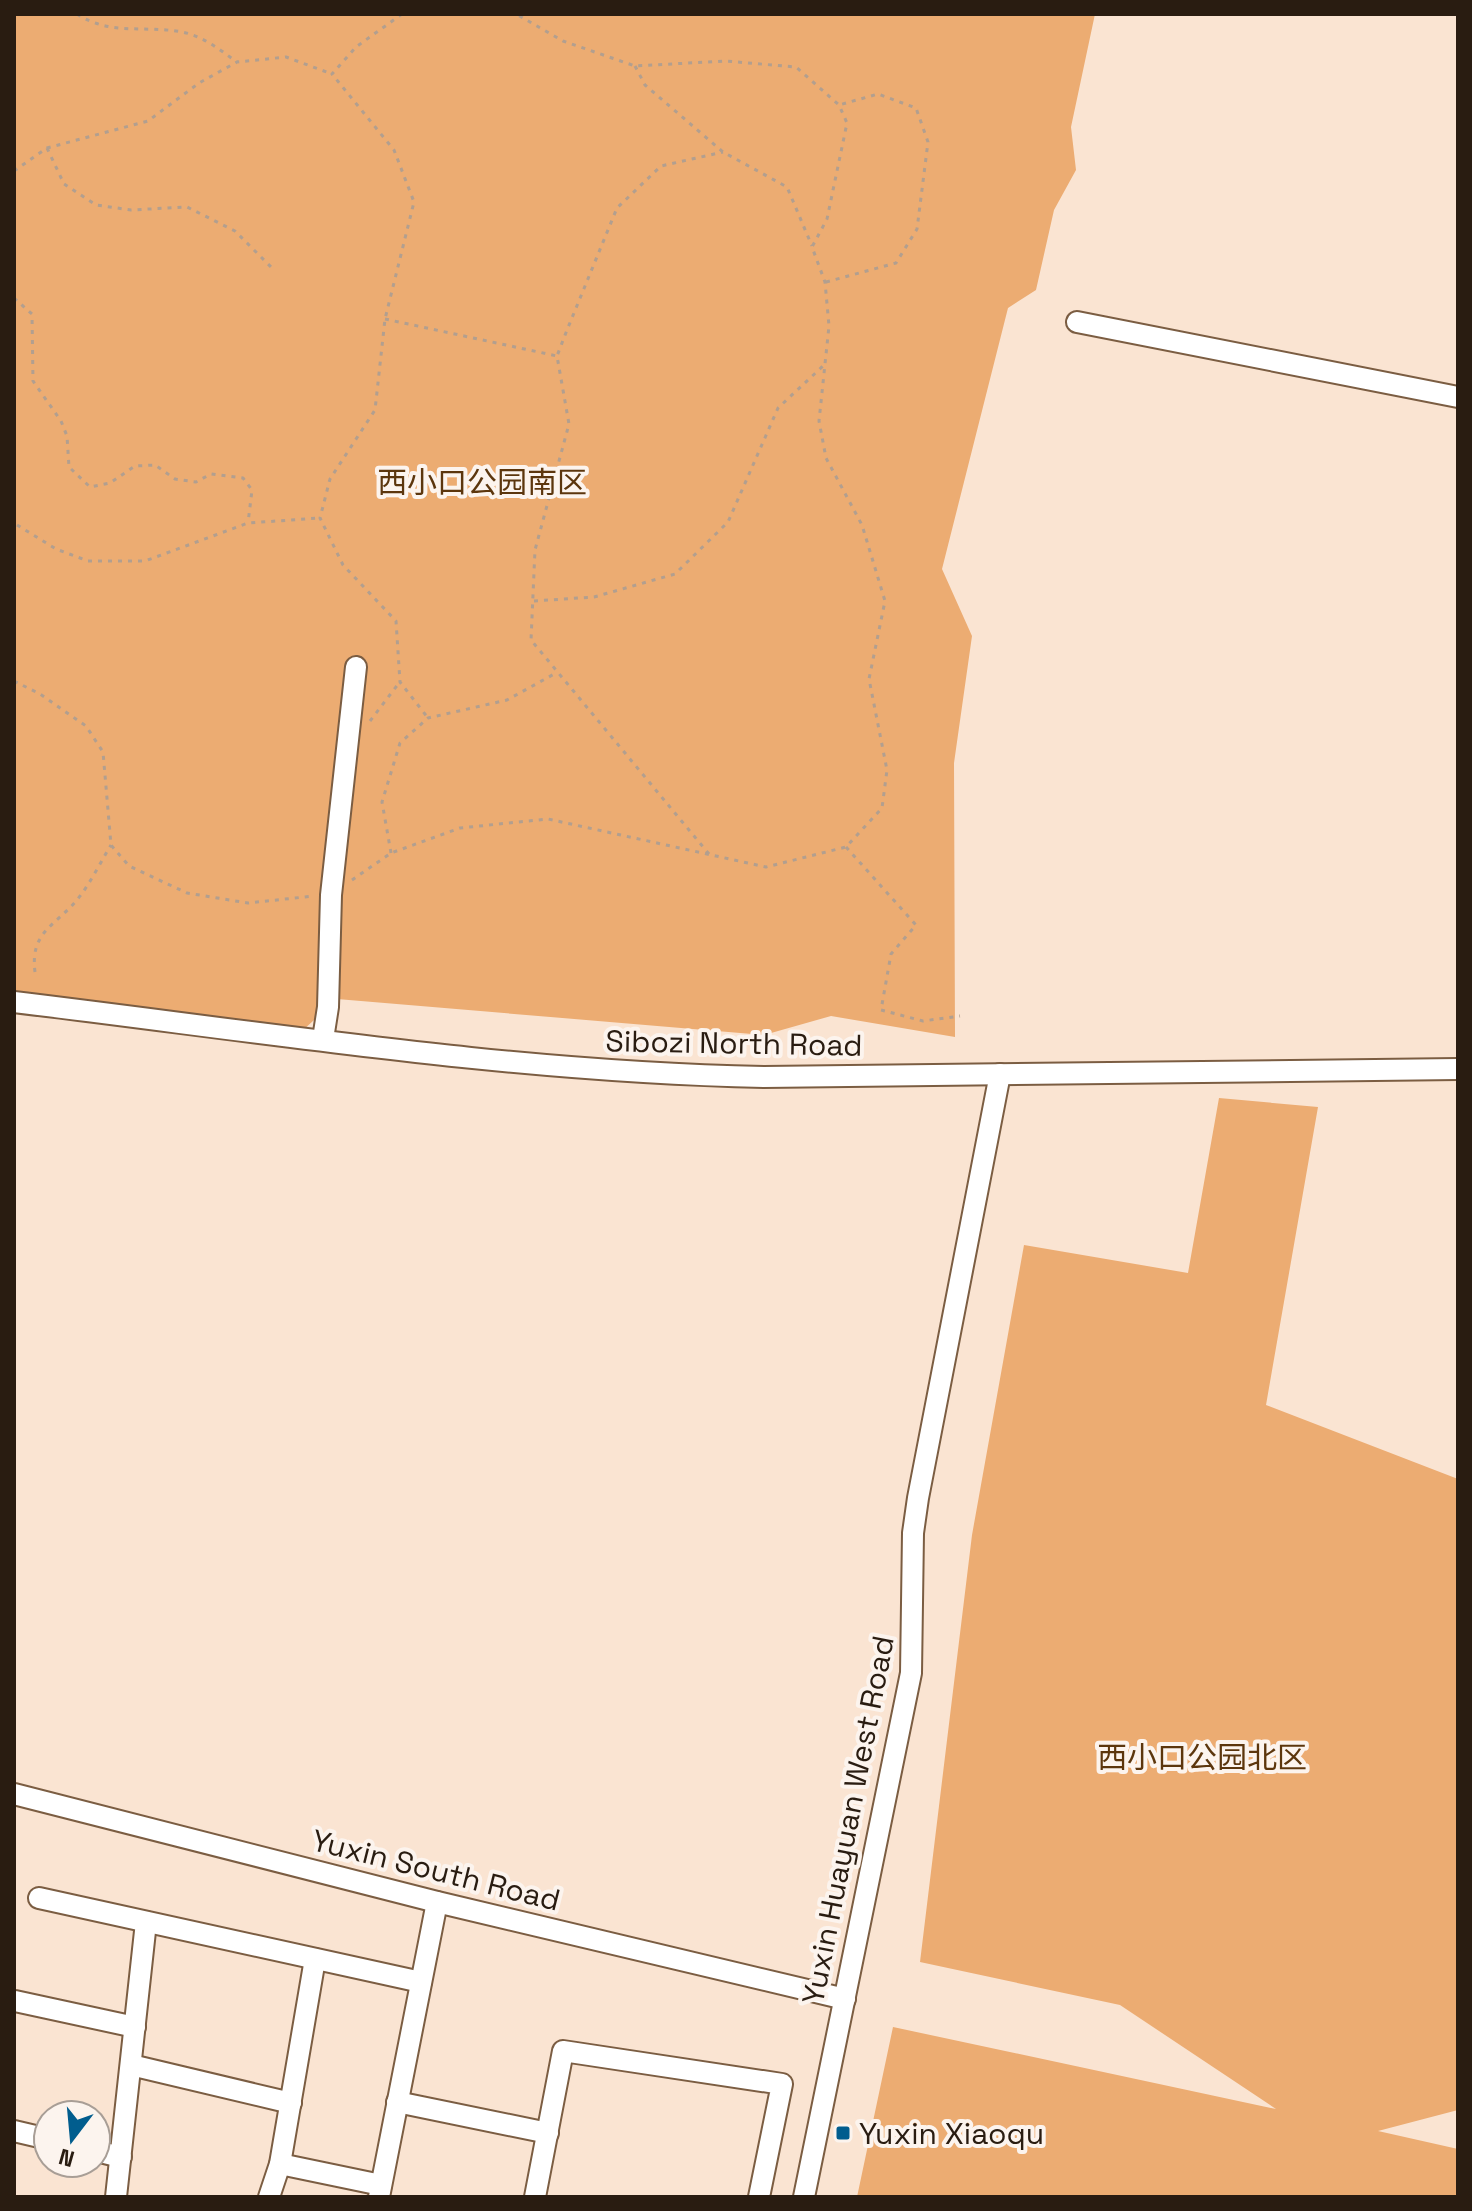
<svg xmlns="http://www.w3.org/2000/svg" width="1472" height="2211" viewBox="0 0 1472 2211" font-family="'Space Grotesk','Noto Sans SC',sans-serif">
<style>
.green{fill:#ecac72}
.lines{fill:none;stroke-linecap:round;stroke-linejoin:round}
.minor-casing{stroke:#7b5d42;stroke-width:24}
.path{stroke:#b29f8f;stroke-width:3;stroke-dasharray:4 6;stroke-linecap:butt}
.minor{stroke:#fff;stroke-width:20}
.poi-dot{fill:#015d8e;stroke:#fcf4ee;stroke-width:3}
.labels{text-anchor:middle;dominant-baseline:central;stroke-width:8;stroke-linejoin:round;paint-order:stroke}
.park-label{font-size:30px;fill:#5c360d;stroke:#fcf4ee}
.street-label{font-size:30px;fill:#291c11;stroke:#fcf4ee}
.poi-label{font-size:30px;fill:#291c11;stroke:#fcf4ee;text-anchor:start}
</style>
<rect width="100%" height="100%" fill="#fae4d2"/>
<g class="green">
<path d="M14,14H1095L1071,127L1076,170L1054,210L1036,290L1008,308L942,569L972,636L954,763L955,1037L831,1016L764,1035L337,999L302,1031L14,998Z"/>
<path d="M1219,1098L1318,1107L1266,1405L1458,1479V2110L1378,2131L1458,2149V2197H857L893,2027L1276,2109L1120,2005L920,1962L972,1535L1024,1245L1188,1273Z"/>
</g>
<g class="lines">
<g class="minor-casing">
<g id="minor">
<path d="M1077,322L1458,397"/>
<path d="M14,1002C263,1032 513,1072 764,1077L1458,1069"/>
<path d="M323,1039L328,1007L331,895L356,667"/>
<path d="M14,1794L437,1902L845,1999"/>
<path d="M39,1898L421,1982"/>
<path d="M15,2001L135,2027"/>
<path d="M131,2065L291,2103"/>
<path d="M397,2102L548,2133"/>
<path d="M14,2131L48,2139"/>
<path d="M96,2151L121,2157"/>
<path d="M280,2164L381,2185"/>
<path d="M116,2197L146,1922"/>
<path d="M269,2197L280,2164L315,1959"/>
<path d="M379,2197L437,1902"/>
<path d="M535,2197L563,2051L782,2084L759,2197"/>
<path d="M804,2197L911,1673L913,1533L918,1498L1000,1074"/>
</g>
</g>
<g class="path">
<path d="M77,14C110,36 145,25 182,32C203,36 220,50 237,62"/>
<path d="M402,14L356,47L332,74L394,150L414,202L385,319L375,410L330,479L320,518L343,565L396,621L400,682L428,718"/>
<path d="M635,66L645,85L723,152L787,187L812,246"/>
<path d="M47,148L64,184L96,205L131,210L187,207L235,231L271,267"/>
<path d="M14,171L47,148L148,121L199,83L237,62L286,57L332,74"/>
<path d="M826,282L896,263L917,229L928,142L916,108L878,94L839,105"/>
<path d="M14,298L32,314L33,381L61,421L67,436L69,467L90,487L110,483L135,466L155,465L175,479L196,482L211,474L243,478L252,490L248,523"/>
<path d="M385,319L557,356"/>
<path d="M14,520V535"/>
<path d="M17,525L56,549L88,561H145L248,523L320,518"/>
<path d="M534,601L594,597L675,574L728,522L778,408L823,366"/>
<path d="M14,681L40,694L86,726L103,752L111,845L129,866L187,893L248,903L314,896"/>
<path d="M370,721L399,683"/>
<path d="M846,847L916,925L891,954L881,1010L923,1021L960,1016"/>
<path d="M391,853L382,802L400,743L428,718L507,700L556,673"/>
<path d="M709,854L531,640L535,550L569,424L557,356L567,330L617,208L661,166L723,152"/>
<path d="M352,880L391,853L460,828L548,819L766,867L846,847L882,808L887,770L869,679L885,601L862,525L826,458L819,421L829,326L825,282L812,247L827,219L847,123L839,105L796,67L725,61L635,66L563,41L516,14"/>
<path d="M35,972C30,932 54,927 77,900C90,884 100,863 111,845"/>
</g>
<use href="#minor" class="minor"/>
</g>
<rect class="poi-dot" x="835" y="2125" width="16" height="16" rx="4"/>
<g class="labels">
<g class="park-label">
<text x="482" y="482">西小口公园南区</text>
<text x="1202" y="1757">西小口公园北区</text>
</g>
<g class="street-label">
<text transform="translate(734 1043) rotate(1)">Sibozi North Road</text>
<text transform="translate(848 1820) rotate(-79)">Yuxin Huayuan West Road</text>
<text transform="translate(436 1870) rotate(14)">Yuxin South Road</text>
</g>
<g class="poi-label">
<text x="859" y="2133">Yuxin Xiaoqu</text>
</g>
</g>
<rect width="1472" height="2211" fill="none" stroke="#291c11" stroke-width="32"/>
<g transform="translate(72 2139) rotate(196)"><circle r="38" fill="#fcf4ee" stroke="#a89e96" stroke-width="2"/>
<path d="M0-6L14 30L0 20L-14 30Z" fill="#015d8e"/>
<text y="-12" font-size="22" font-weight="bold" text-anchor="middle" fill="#291c11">N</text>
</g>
</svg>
